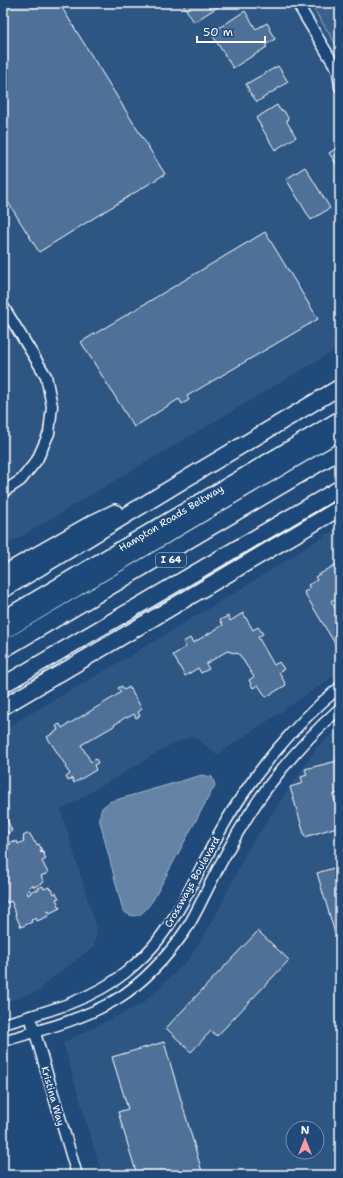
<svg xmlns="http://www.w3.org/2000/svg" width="343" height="1178" viewBox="0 0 343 1178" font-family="'Shantell Sans',sans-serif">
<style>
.built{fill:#2e5683;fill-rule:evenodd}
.green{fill:#3c618b;stroke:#9eb0c5}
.water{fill:#6583a4;stroke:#a3b5c8}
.building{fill:#507197;stroke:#fff}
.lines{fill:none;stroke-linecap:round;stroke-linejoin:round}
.minor-casing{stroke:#fff;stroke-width:13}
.highway-casing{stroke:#fff;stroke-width:18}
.minor{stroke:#1f4a7a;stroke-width:10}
.highway{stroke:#1f4a7a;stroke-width:15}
.labels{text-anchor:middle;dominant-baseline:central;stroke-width:4;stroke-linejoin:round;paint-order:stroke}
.shield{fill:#1f4a7a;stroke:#bcc9d7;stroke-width:1}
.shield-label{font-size:9px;font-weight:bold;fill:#fff}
.street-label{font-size:10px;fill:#fff;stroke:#1f4a7a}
</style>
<rect width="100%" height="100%" fill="#1f4a7a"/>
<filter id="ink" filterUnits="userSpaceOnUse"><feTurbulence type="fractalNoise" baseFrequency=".025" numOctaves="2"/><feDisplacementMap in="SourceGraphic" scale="8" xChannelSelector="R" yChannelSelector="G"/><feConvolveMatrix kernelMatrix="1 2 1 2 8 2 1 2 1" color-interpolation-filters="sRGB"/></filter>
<g filter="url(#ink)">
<g class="built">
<path d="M3,3H340V347L3,547Z"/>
<path d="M340,526V672L217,755L194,736L170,745L61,810L97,930L94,947L48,981L39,991L3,1003V731L8,729L19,720L125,659L239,590Z"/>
<path d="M340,727V1175H102L63,1043L143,1003L189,959L214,919L248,849L317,747ZM293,1128H317V1152H293Z"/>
</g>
<path class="green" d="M310,3H340V51Z"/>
<path class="water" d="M202,775L212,777L215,785L153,900C144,912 138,922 123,911L99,818L102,808L109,802Z"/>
<g class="building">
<path d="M3,3H59L165,174L39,252L3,194Z"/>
<path d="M182,3H224L194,22Z"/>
<path d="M245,11L256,29L267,23L270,28L269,29L275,39L265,45L267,47L233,68L211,33Z"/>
<path d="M278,66L288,82L257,102L248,90H249L246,84Z"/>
<path d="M277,105L280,110L284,111L288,118L287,122L296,137L275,150L256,118Z"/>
<path d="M340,146V170L329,153Z"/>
<path d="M305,167L330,208L311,220L286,179Z"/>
<path d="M265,232L318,319L187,396L189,400L182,404L179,399L134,427L81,342Z"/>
<path d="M340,562V599L339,597L331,601L336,610L340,607V645L337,647L304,592L310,589L308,585L317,580L315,577Z"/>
<path d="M243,613L253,630L258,627L263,634L258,637L274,665L279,662L284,669L279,672L286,685L266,697L258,685L253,688L249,680L254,677L239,654L227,651L206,664L209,669L201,673L198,668L185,676L173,655L186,647L183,642L190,638L193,643L223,625L220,620L228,616L230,621Z"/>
<path d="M122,686L124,690L129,687L142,709L138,712L140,716L136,718L134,714L127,718L126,717L114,725V726L81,745L91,762L96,759L98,763L94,765L96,770L74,783L72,778L68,781L66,777L70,774L65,767L66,766L47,737L58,730L56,726L60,724L62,728L114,697L121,692L118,688Z"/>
<path d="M340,758V796H339L338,793L333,795L340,818V826L305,837L290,787L303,783L301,777L307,775L305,769L337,761L336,759Z"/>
<path d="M6,817L12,831L3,835V818Z"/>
<path d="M27,834H30L35,843L36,842L37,845L39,844L42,851H40L41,853L43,852L46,859L42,861L48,873L41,876L44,882L34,887L33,885L29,887L30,890L27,891L28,895L31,893L30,892L36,889L37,891L39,890L38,888L43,886L44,889L49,887L50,890L52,889L54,894L56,893L59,898L56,899L60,908L50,913L49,911L47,912L49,916L37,921L36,918L31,920L32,922L21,927L15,914H16L12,906L13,905L11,901L7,903L3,895V892L5,891L3,887V836L8,845L11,844L10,842L13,841L14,843L17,841L18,844L24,841L23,838L24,837L23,836Z"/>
<path d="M340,866V950L317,873Z"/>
<path d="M258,931L289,960L217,1036L211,1031L191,1052L166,1028Z"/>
<path d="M164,1042L203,1175H137L118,1112L128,1109L112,1057Z"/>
</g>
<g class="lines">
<g class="minor-casing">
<g id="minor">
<path d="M297,3L338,71L340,87"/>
<path d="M3,306L46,376L52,406L49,433L37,460L21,480L3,492"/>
<path d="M30,1016L77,1175"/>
<path d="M3,1024C45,1012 90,1001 125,973C137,963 150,951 159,939C185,905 201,865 222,828C251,777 294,724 340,687"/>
<path d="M3,1041C41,1030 82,1020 117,999C143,983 168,956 185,931C194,918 201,902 208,888C220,864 233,840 248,816C273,776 305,740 340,708"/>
</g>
</g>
<g class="highway-casing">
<g id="highway">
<path d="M3,574L92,523L115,512"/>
<path d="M3,590L194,474L340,387"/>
<path d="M3,619L340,419"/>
<path d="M3,632L340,432"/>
<path d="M3,650L340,451"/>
<path d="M3,685L340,488"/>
<path d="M3,707L340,508"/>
</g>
</g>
<use href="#minor" class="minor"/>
<use href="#highway" class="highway"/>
</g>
</g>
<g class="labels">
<rect class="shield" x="156" y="553" width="30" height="14" rx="3"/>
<g class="shield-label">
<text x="171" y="560">I 64</text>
</g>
<g class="street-label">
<text transform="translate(171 518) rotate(-31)">Hampton Roads Beltway</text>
<text transform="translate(192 882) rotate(-61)">Crossways Boulevard</text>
<text transform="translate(53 1096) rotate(74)">Kristina Way</text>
</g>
</g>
<rect width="343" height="1178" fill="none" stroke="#1f4a7a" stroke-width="16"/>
<rect x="8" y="8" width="327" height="1162" fill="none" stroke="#fff" stroke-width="1.5" filter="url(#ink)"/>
<g transform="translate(305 1140)"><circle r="19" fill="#1f4a7a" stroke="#7992af"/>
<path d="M0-3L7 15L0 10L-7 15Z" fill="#ff9aa2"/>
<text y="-6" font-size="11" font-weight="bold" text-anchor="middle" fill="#ffffff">N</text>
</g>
<path d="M197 36v6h68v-6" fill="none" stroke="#ffffff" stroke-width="2"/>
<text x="203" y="36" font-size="12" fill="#ffffff" stroke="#1f4a7a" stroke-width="3" paint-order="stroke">50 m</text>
</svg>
